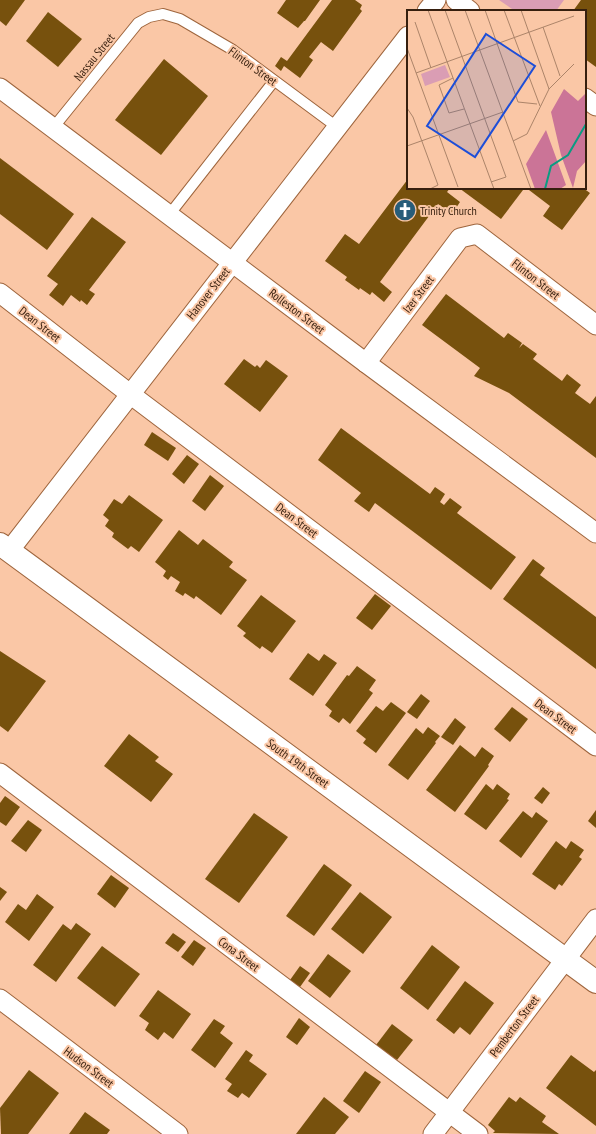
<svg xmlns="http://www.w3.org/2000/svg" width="596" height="1134" viewBox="0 0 596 1134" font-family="'PT Sans Narrow',sans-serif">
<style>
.green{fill:#da9db4}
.building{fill:#77510d}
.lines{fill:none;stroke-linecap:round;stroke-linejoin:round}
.lane-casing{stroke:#9e653d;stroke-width:12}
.street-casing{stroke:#9e653d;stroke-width:21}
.secondary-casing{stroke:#9e653d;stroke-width:24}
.lane{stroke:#fff;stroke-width:10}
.street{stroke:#fff;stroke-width:19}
.secondary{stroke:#fff;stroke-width:22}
.labels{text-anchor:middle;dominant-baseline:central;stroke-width:4;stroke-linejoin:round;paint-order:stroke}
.street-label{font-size:12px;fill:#361f0e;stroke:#fac7a6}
.poi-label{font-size:12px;fill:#361f0e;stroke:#fac7a6;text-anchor:start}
.inset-river{fill:none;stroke:#099c82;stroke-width:2}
.inset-road{fill:none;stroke:#ac8469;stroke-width:1}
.view{fill:#1d4ed8;fill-opacity:0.15;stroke:#1d4ed8;stroke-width:2}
.inset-edge{fill:none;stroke:#361f0e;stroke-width:2}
</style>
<rect width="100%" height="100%" fill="#fac7a6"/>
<path class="green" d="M499,0H564L556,11H515Z"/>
<g class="building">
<path d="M0,0H25L6,26L0,21Z"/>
<path d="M286,0H320L305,21H304L298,28L277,13Z"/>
<path d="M332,0H355L362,5L360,9L362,11L333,51L321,42L309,57L313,60L300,78L284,66L281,71L275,66L281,57L287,61Z"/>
<path d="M581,0H596V67L585,59V11H573Z"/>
<path d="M48,12L82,39L58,67L26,41Z"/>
<path d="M164,59L208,96L161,155L115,120Z"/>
<path d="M0,158L74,214L47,250L0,214Z"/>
<path d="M408,179V188H450L447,192L460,202L452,214L438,204L380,282L392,292L384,302L372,292L370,295L360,288L359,290L345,280L347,277L325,261L345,234L359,244Z"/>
<path d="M459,188H520L523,190L501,219Z"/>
<path d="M530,188H583L590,193L562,230L543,216L550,206L529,190Z"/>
<path d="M92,217L126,242L89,290L95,294L87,305L81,300L80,302L71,295L63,306L49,295L58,284L47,276Z"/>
<path d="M446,294L504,338L508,333L522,343L519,348L523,344L537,354L533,359L562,381L567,374L581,385L575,393L590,404L596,396V458L509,393L474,376L480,368L422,325Z"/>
<path d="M244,359L255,367L257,365L260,368L266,360L288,376L260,412L224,384Z"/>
<path d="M341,428L430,494L435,487L445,494L440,502L444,505L450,498L462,507L457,513L516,557L491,590L375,503L369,512L354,501L361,493L318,460Z"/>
<path d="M152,432L176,448L168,461L144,445Z"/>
<path d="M187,455L199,464L184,484L172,474Z"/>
<path d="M210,475L224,486L205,511L192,501Z"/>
<path d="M129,495L163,520L139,552L131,546L128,549L112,537L114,533L105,526L109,520L103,515L114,499L122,504Z"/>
<path d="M179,530L198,545L203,539L233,562L229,567L247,580L221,615L196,596L194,599L185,593L183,596L175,591L180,582L171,576L168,580L163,576L166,571L155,562Z"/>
<path d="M533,559L545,568L540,575L596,617V669L503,599Z"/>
<path d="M375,594L391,606L372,630L356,618Z"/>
<path d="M261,595L296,621L272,653L262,646L260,649L243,636L246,633L237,626Z"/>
<path d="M0,651L46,681L8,732L0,726Z"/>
<path d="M308,653L319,661L324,654L337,663L313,696L289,679Z"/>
<path d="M357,666L376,680L369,690L373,693L350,724L343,718L339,723L329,716L332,711L325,705L347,675L349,676Z"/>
<path d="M421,694L430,701L417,719L407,712Z"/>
<path d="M391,702L406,713L376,753L363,743L366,739L356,731L376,706L383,711Z"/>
<path d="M512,707L528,719L510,742L494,729Z"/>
<path d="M455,718L466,727L453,745L441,737Z"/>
<path d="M428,727L440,736L435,742L436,743L408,780L388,765L416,728L423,734Z"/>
<path d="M129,734L159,757L155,761L173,774L151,802L104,766Z"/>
<path d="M460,745L475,757L482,747L494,756L488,765L489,766L455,812L426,790Z"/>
<path d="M486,784L493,790L497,784L510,794L507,799L509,800L486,830L464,814Z"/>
<path d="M543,787L550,793L542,804L534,798Z"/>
<path d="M5,796L20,807L6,826L0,822V803Z"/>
<path d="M596,810V828L588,821Z"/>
<path d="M523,811L532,818L536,812L548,821L521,858L499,841Z"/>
<path d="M254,813L288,837L239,903L205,879Z"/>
<path d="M28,820L42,830L26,852L11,841Z"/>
<path d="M556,841L566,849L571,841L584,850L579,857L582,859L562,886L559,884L555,890L532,874Z"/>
<path d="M324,864L352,885L314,936L286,916Z"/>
<path d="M111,875L129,888L115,908L97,894Z"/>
<path d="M0,887L7,892L0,901Z"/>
<path d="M360,892L392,917L363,954L331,929Z"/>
<path d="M37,894L54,907L29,941L5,922L18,904L26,910Z"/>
<path d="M76,923L91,934L56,982L33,965L63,924L71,930Z"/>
<path d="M173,933L186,942L178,952L165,943Z"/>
<path d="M194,940L206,948L193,966L181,957Z"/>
<path d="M432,945L460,967L428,1010L400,988Z"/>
<path d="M102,946L140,974L115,1007L77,978Z"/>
<path d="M328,954L351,971L330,998L308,981Z"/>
<path d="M300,966L310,973L300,987L290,980Z"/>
<path d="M465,981L494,1003L470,1035L460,1027L454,1034L436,1020Z"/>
<path d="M158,990L191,1014L173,1039L164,1032L158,1040L145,1030L149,1023L139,1016Z"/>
<path d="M299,1018L310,1027L297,1045L286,1037Z"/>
<path d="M214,1019L225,1026L220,1033L233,1043L215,1068L191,1050Z"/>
<path d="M392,1024L413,1040L397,1060L376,1045Z"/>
<path d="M246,1050L253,1055L249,1061L267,1074L249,1098L242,1093L238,1098L227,1091L232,1084L225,1079Z"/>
<path d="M571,1055L594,1072L596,1070V1126L546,1088Z"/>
<path d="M29,1070L59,1093L28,1134H1L0,1108Z"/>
<path d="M365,1071L381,1082L359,1113L343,1101Z"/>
<path d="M324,1097L349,1117L335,1134H296Z"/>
<path d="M509,1097L516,1102L520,1097L546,1116L542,1122L559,1134L493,1133L495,1131L488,1125Z"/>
<path d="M85,1112L110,1130L107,1134H69Z"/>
</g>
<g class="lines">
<g class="lane-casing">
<g id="lane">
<path d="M53,128L138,23L149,17L163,14L180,19L233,50L337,127"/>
<path d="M169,215L274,81"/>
</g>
</g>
<g class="street-casing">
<g id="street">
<path d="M456,0L470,11"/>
<path d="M427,11L436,0"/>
<path d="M0,88L366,363L596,533"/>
<path d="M585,98L596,106"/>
<path d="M0,293L130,394L596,746"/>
<path d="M366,363L460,238L477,234L596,325"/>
<path d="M9,551L408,36"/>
<path d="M0,773L478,1134"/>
<path d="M0,999L178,1134"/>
<path d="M433,1134L596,919"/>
</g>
</g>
<g class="secondary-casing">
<path id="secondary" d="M0,544L596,982"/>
</g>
<use href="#lane" class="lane"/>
<use href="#street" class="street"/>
<use href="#secondary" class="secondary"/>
</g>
<defs>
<g id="church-disc" transform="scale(1.15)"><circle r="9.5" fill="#285d79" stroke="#fac7a6"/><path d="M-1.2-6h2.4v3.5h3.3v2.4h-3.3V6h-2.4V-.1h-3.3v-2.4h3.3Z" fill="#fff"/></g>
</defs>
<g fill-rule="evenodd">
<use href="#church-disc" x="405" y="210"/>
</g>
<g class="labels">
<g class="street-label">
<text transform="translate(94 57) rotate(-51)">Nassau Street</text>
<text transform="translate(253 66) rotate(36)">Flinton Street</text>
<text transform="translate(536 279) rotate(38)">Flinton Street</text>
<text transform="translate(208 293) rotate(-52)">Hanover Street</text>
<text transform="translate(418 294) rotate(-53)">Izer Street</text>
<text transform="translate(297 311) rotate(37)">Rolleston Street</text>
<text transform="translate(40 324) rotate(38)">Dean Street</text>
<text transform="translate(297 520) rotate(37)">Dean Street</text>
<text transform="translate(556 716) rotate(37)">Dean Street</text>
<text transform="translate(298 763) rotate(36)">South 19th Street</text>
<text transform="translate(239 954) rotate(37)">Cona Street</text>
<text transform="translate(514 1026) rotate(-53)">Pemberton Street</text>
<text transform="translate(89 1067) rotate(37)">Hudson Street</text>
</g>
<g class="poi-label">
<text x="420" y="210">Trinity Church</text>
</g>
</g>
<g transform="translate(407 10)">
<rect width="179" height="179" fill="#fac7a6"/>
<path d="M38,55L43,67L18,76L14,64Z" fill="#da9db4"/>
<path d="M157,79L171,91L179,83V151L170,161L166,178L154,145L144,102ZM139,120L159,175L153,179H128L119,154Z" fill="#cb7497"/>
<path class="inset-river" d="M138,179L144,156L161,145L179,114"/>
<path class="inset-road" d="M21,0L87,179M38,0L99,167L84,172M58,0L124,179M78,0L111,92L130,94M97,0L133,96M114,0L142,79M8,12L24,58M136,17L153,66M0,38L51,177M9,63L167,6M46,68L32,75L42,103L57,99M0,98L6,107L31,175L23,179M106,131L120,124L142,79L167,54M0,136L96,102"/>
<path class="view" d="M79,24L128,56L68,147L20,116Z"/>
<rect width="179" height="179" class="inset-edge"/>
</g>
</svg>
